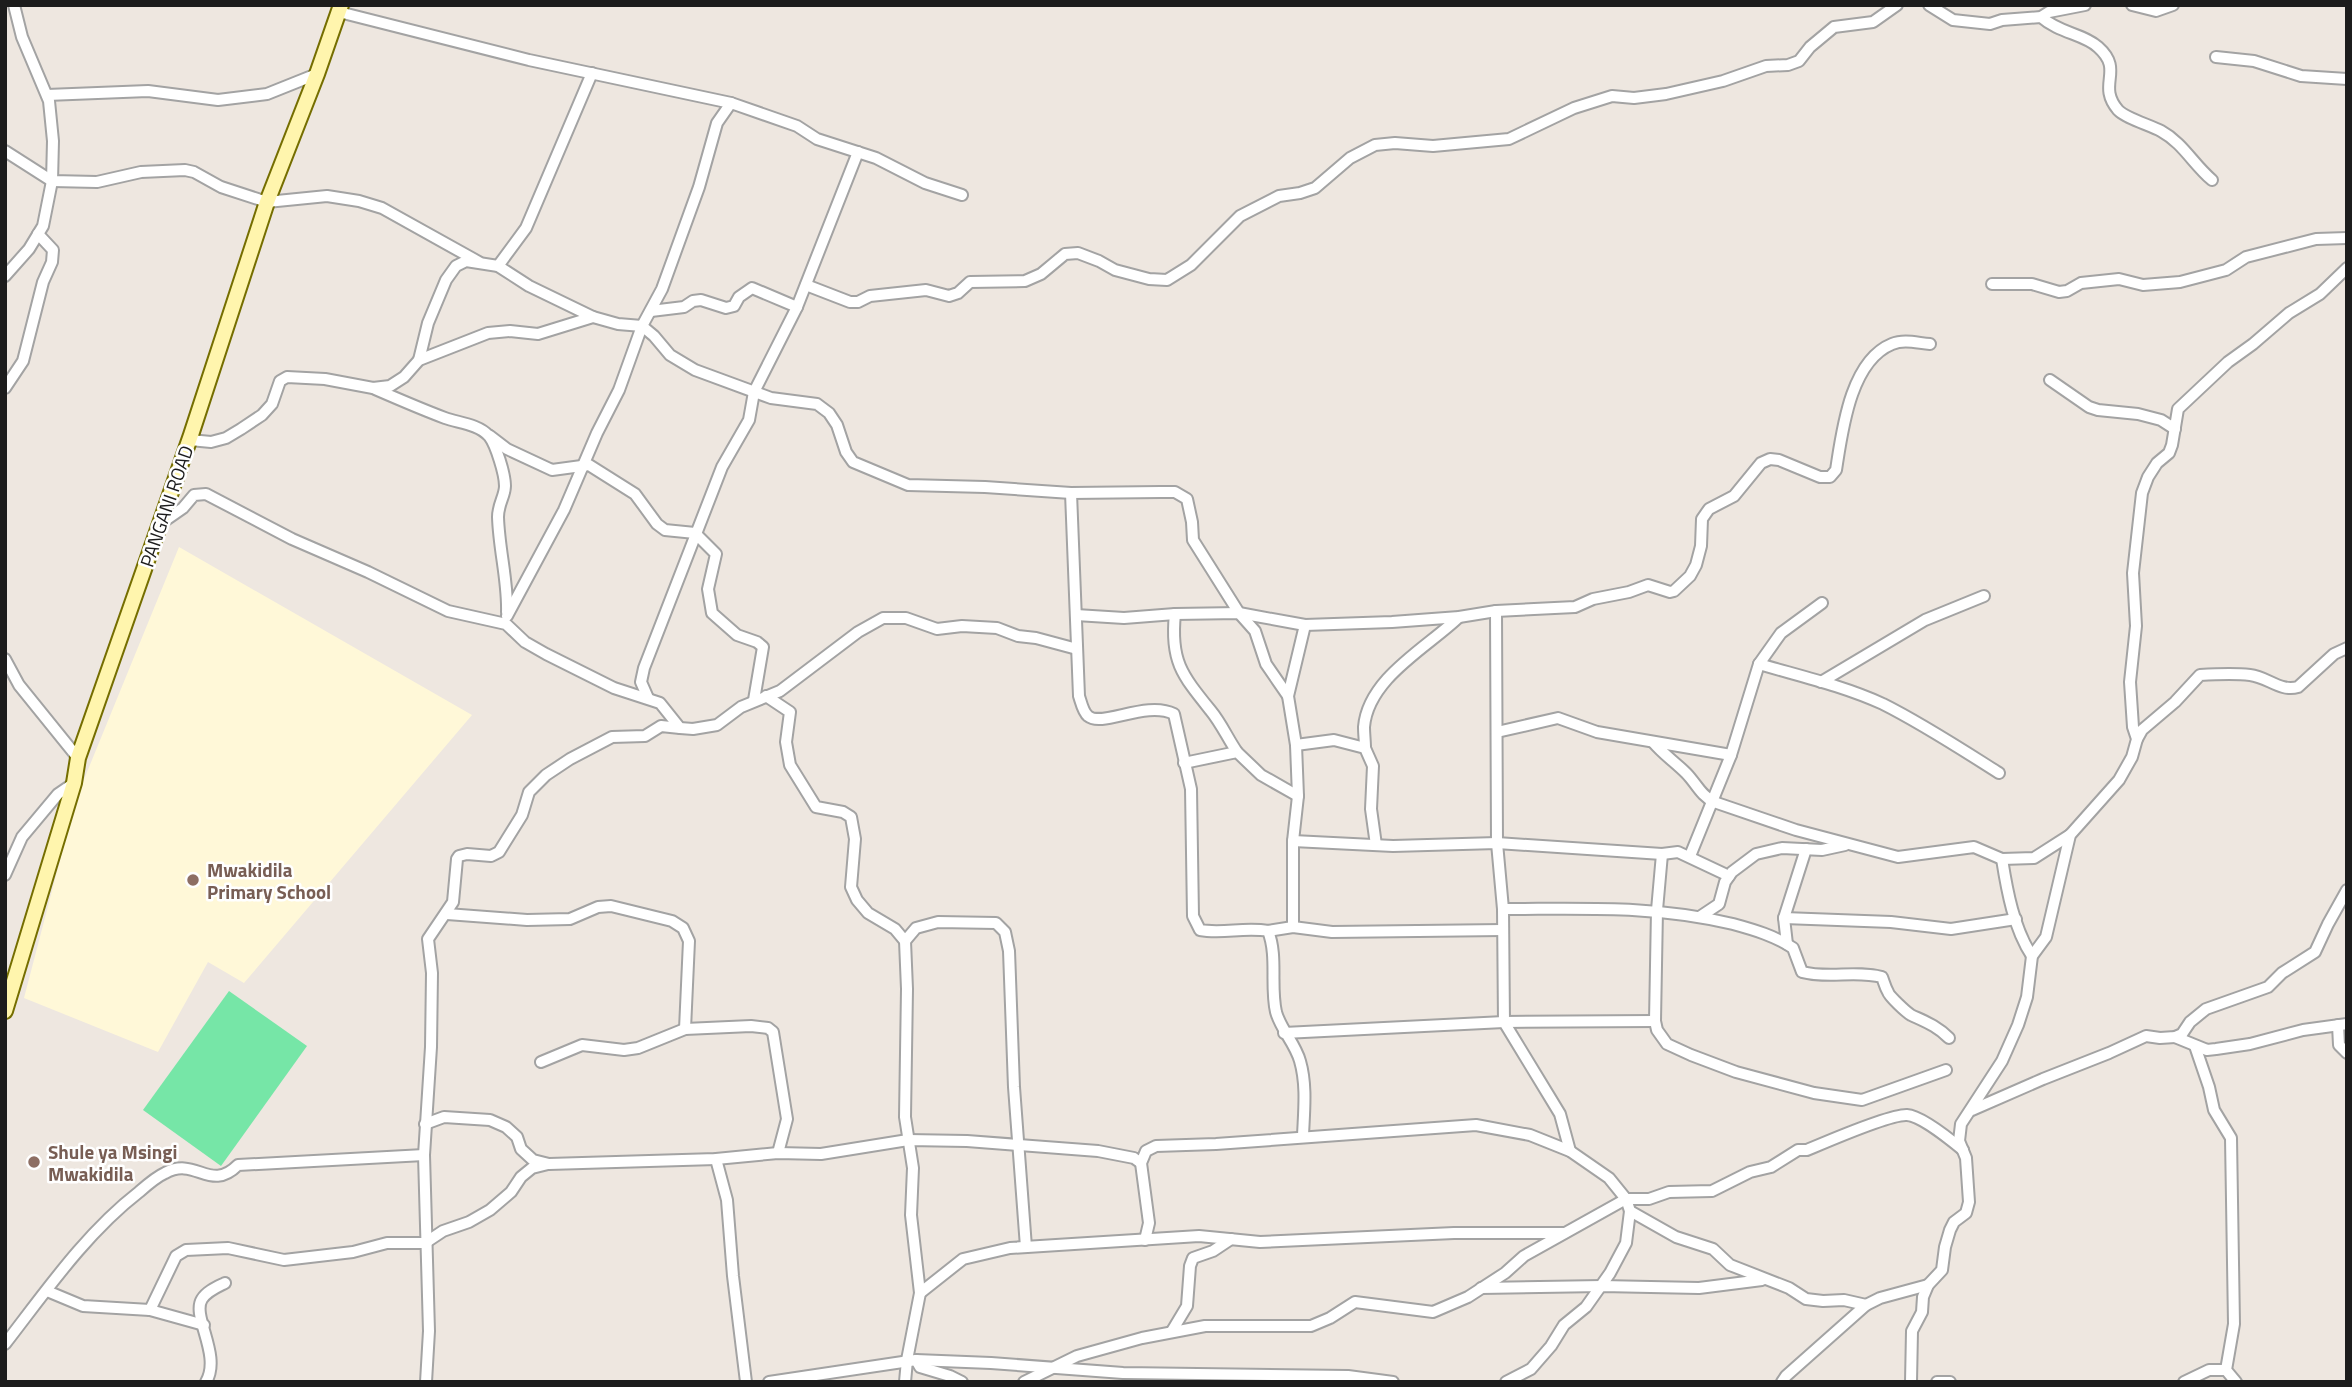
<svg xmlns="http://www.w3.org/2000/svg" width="2352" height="1387" viewBox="0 0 2352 1387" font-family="'Titillium Web',sans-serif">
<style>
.education{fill:#fff8d8}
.pitch{fill:#76e6a7}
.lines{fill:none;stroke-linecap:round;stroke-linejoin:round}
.minor-casing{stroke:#a3a3a3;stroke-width:14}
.secondary-casing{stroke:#756e00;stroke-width:18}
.minor{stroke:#fff;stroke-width:10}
.secondary{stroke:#fff5ad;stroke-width:14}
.education-dot{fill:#8d6e63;stroke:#fff;stroke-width:2.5}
.labels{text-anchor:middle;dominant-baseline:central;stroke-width:5;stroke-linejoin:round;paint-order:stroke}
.street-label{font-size:19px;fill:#1c1c1c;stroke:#fff}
.education-label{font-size:19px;font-weight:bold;fill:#785e54;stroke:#fff;text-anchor:start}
</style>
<rect width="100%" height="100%" fill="#eee7e0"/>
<path class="education" d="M179,547L472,715L244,983L208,962L158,1052L24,998L76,799Z"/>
<path class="pitch" d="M229,991L307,1046L221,1166L143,1110Z"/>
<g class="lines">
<g class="minor-casing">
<g id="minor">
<path d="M1929,5L1953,20L1990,24L2002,20L2041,17L2049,12L2085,5"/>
<path d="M2132,5L2156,11L2173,5"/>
<path d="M339,12L529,60L731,103"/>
<path d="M2041,17C2059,33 2084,34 2098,47C2125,71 2096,84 2118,110C2125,118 2150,125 2161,131C2183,143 2193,164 2212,180"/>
<path d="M2216,57L2254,61L2301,76L2347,79"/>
<path d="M47,95L148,91L218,100L267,94L317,74"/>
<path d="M5,151L52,181L97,182L141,172L185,170L194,172L221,187L267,202L327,196L359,201L382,208L479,262"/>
<path d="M498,266L526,228L592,73"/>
<path d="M5,276L29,249L43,226L52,181L53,141L49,101L22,37L14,5"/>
<path d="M1992,284H2032L2059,292L2067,291L2081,283L2119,279L2143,285L2180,282L2226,270L2246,257L2316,239L2347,238"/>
<path d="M806,285L850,302H858L870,296L926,290L949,296L958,293L970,282L1025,281L1041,274L1065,254L1078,253L1099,261L1115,270L1149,279L1167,280L1191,265L1240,216L1279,196L1300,193L1315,188L1350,158L1375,145L1395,143L1433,146L1509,139L1574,108L1612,96L1634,98L1666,94L1723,81L1766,66L1788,65L1799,61L1810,47L1834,27L1873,22L1897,5"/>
<path d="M651,311L684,307L693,301L701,300L726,308L734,306L739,297L752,288L797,307"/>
<path d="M419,360L428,323L446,280L456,266L466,261L498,266L529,286L593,317"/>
<path d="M2050,380L2089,407L2098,410L2138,414L2161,420L2175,429"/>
<path d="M5,388L23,361L43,282L52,262L53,250L38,234"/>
<path d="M375,389C398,399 421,409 445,418C459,423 478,424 489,436C496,445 505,474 505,486C505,496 498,504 498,517C499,550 508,581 507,612"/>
<path d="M490,436L507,449L552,470L589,465L635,494L657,524L665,530L695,533L716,554L708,589L712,613L737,635L757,642L763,647L754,700"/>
<path d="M190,440L211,442L226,438L241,429L262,415L272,404L280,381L287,377L325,379L373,388L390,386L404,377L419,360L488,333L510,331L538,334L593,317L618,324L642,326L654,336L670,355L695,370L771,398L817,404L829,413L837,425L846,452L853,462L908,485L985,487L1071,493L1161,492H1175L1187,499L1192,522L1193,540L1239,613L1255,631L1266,664L1288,696"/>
<path d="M1071,493L1079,696C1081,702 1083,712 1088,716C1102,728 1146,700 1174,714L1191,789L1193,916L1200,930C1222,934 1245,927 1268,931C1278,956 1270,986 1276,1012C1281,1030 1295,1043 1300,1061C1307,1085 1304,1111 1303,1136"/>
<path d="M160,524L183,508L194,495L206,494L292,539L368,572L448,611L506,624L525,642L546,654L614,688L660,703L680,728L693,729L717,725L741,707L780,691L858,632L883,618H906L937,629L962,626L997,628L1018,636L1036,638L1077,649"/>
<path d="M1496,611L1497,843L1503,909L1504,1022L1560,1114L1570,1151"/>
<path d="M1175,614C1170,661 1182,675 1211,711C1221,723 1228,739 1237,752"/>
<path d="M1076,615L1124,618L1175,614L1239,613L1305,625L1392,622L1459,617L1496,611L1575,607L1593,599L1629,592L1648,585L1670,592L1674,591L1690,576L1696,565L1701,546L1702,519L1709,509L1734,496L1761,463L1770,459L1779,460L1820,477H1830L1836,470C1842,432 1850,361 1892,344C1904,339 1917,343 1930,344"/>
<path d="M507,616L564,510L597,433L619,390L642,326L662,289L699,187L717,123L731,103L797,126L817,139L876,158L925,183L962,195"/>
<path d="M5,659L19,685L78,758"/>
<path d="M1759,664C1800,676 1844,686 1883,704C1923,724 1961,749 1999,773"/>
<path d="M1821,682L1925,620L1984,596"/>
<path d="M766,696L790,712L786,742L790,765L816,807L843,812L851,817L855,839L851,887L857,900L868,913L895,929L905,941L907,989L905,1117L913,1168L911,1215L920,1293L907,1360L905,1382"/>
<path d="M648,698L641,682L644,668L722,467L749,420L754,392L797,307L858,152"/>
<path d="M1497,732L1558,718L1597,732L1731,755"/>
<path d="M2137,739L2142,730L2175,702L2200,675C2216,674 2234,673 2250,675C2268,677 2280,692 2298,687L2334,654L2347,648"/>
<path d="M1653,742C1663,754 1675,762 1686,773C1696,783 1701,796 1714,802L1796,830L1898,857L1974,847L2002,859L2034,858L2070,835"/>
<path d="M1296,745L1334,740L1365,748L1373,766L1371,809L1376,845"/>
<path d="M1365,748C1365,741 1364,734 1364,727C1368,678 1428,647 1459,617"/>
<path d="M1184,763L1237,752L1261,775L1298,796"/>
<path d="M1293,841L1393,846L1497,843L1662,854L1678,852L1729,876"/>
<path d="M1662,854L1657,910L1655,1021L1657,1030L1667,1044L1691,1055L1736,1072L1814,1093L1862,1100L1946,1070"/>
<path d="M1690,856L1731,755L1759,664L1781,633L1822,603"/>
<path d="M2002,859C2007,891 2014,929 2032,956"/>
<path d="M5,875L22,837L58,794L74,783"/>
<path d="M1503,909C1582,909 1656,905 1733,924C1755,930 1775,936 1793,948L1802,972C1829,979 1855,970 1882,977C1884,982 1885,987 1888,992C1889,996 1906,1012 1911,1015C1926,1022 1937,1026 1949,1038"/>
<path d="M447,914L527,920L570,919L598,907L611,906L672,921L683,928L689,941L685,1029"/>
<path d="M1701,916L1719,904L1725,882L1732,872L1756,854L1782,848L1822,850L1845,845"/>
<path d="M1784,918L1891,922L1951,929L2016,919"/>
<path d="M1293,927V841L1298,796L1296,745L1288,696L1305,625"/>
<path d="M1268,931L1293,927L1332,932L1503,930"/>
<path d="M905,941L916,928L938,922L996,923L1005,932L1009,951L1014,1087L1026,1247"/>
<path d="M1787,944L1784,918L1806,849"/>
<path d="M2338,1025L2339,1045L2347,1053"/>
<path d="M1284,1033L1504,1022L1655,1021"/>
<path d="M2175,1037L2207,1050L2216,1049L2250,1044L2303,1030L2347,1024"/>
<path d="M2195,1046L2209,1087L2214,1110L2231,1138L2234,1324L2226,1370L2236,1382"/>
<path d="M541,1062L582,1045L624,1050L638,1048L685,1029L751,1026L768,1028L773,1032L787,1119L778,1153"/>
<path d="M1972,1110L2043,1079L2109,1053L2146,1036L2160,1038L2175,1037L2182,1034L2190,1022L2206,1009L2268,987L2282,973L2315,952L2328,924L2347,890"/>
<path d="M425,1124L444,1117L490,1120L506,1127L517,1137L521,1149L533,1160L549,1164L716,1159L778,1153L821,1154L908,1140L967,1141L1098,1151L1134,1158L1141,1163"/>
<path d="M716,1159L727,1200L733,1276L746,1382"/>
<path d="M1145,1240L1149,1223L1141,1163L1146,1151L1156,1146L1216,1144L1476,1125L1530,1135L1570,1151L1609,1178L1626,1199L1630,1211L1676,1237L1713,1249L1730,1265L1789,1288L1806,1299L1823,1301L1844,1300L1866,1305"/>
<path d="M1481,1288L1602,1286L1699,1288L1762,1280"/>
<path d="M47,1291L83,1306L150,1310L204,1325"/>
<path d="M920,1293L963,1259L1010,1248L1199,1236L1260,1242L1454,1233H1564"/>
<path d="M150,1310L176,1256L186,1250L228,1248L284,1260L353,1252L387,1243H425L443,1231L469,1222L490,1210L511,1192L521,1177L532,1168L548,1164"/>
<path d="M1172,1331L1187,1306L1190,1266L1193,1258L1213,1251L1231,1239"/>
<path d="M5,1344C46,1291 86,1233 139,1192C147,1185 156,1177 165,1173C196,1156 210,1193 238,1165L424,1155"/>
<path d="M916,1360L920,1367L950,1376L962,1382"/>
<path d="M206,1382C222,1355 191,1316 202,1299C207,1291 217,1287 225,1283"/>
<path d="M426,1382L429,1331L424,1155L431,1047L432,973L428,939L453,902L457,859L459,856L467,854L491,856L499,852L522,815L529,792L546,775L570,759L612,737L645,736L661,726L680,728"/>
<path d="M769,1382L916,1360L991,1363L1123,1373L1348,1376L1393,1382"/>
<path d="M1024,1382L1077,1356L1142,1338L1205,1326H1311L1330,1318L1355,1302L1433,1312L1468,1297L1505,1273L1524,1256L1626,1199H1649L1669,1192L1712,1191L1750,1172L1771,1167L1798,1150H1807C1826,1142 1890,1114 1907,1115C1921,1116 1951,1140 1963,1150"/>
<path d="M1506,1382L1531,1369L1551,1346L1564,1325L1586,1307L1610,1273L1626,1243L1630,1211"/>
<path d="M1782,1382L1786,1376L1866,1305L1880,1298L1928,1285"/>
<path d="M1911,1382L1912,1331L1922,1312L1923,1297L1928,1285L1942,1270L1945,1247L1950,1230L1954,1222L1966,1213L1969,1202L1966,1158L1959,1141L1961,1124L2002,1061L2018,1025L2027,997L2032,956L2046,937L2070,835L2119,780L2132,757L2137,739L2133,727L2130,682L2136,626L2133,573L2142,493L2148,477L2157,463L2169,453L2172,445L2178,409L2228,362L2253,344L2289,313L2320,294L2347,268"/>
<path d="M1937,1382H1950"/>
<path d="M2184,1382L2209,1370H2226"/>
</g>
</g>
<g class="secondary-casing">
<path id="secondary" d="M5,1011L74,783L78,758L191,435L267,202L317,74L341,5"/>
</g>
<use href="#minor" class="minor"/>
<use href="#secondary" class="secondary"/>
</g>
<g class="education-dot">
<circle cx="193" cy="880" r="7"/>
<circle cx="34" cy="1162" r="7"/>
</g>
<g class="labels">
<g class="street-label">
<text transform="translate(166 506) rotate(-71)">PANGANI ROAD</text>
</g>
<g class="education-label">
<text x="207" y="869">Mwakidila<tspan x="207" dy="22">Primary School</tspan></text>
<text x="48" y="1151">Shule ya Msingi<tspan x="48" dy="22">Mwakidila</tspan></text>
</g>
</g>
<rect width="2352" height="1387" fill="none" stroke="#1c1c1c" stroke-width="14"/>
</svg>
